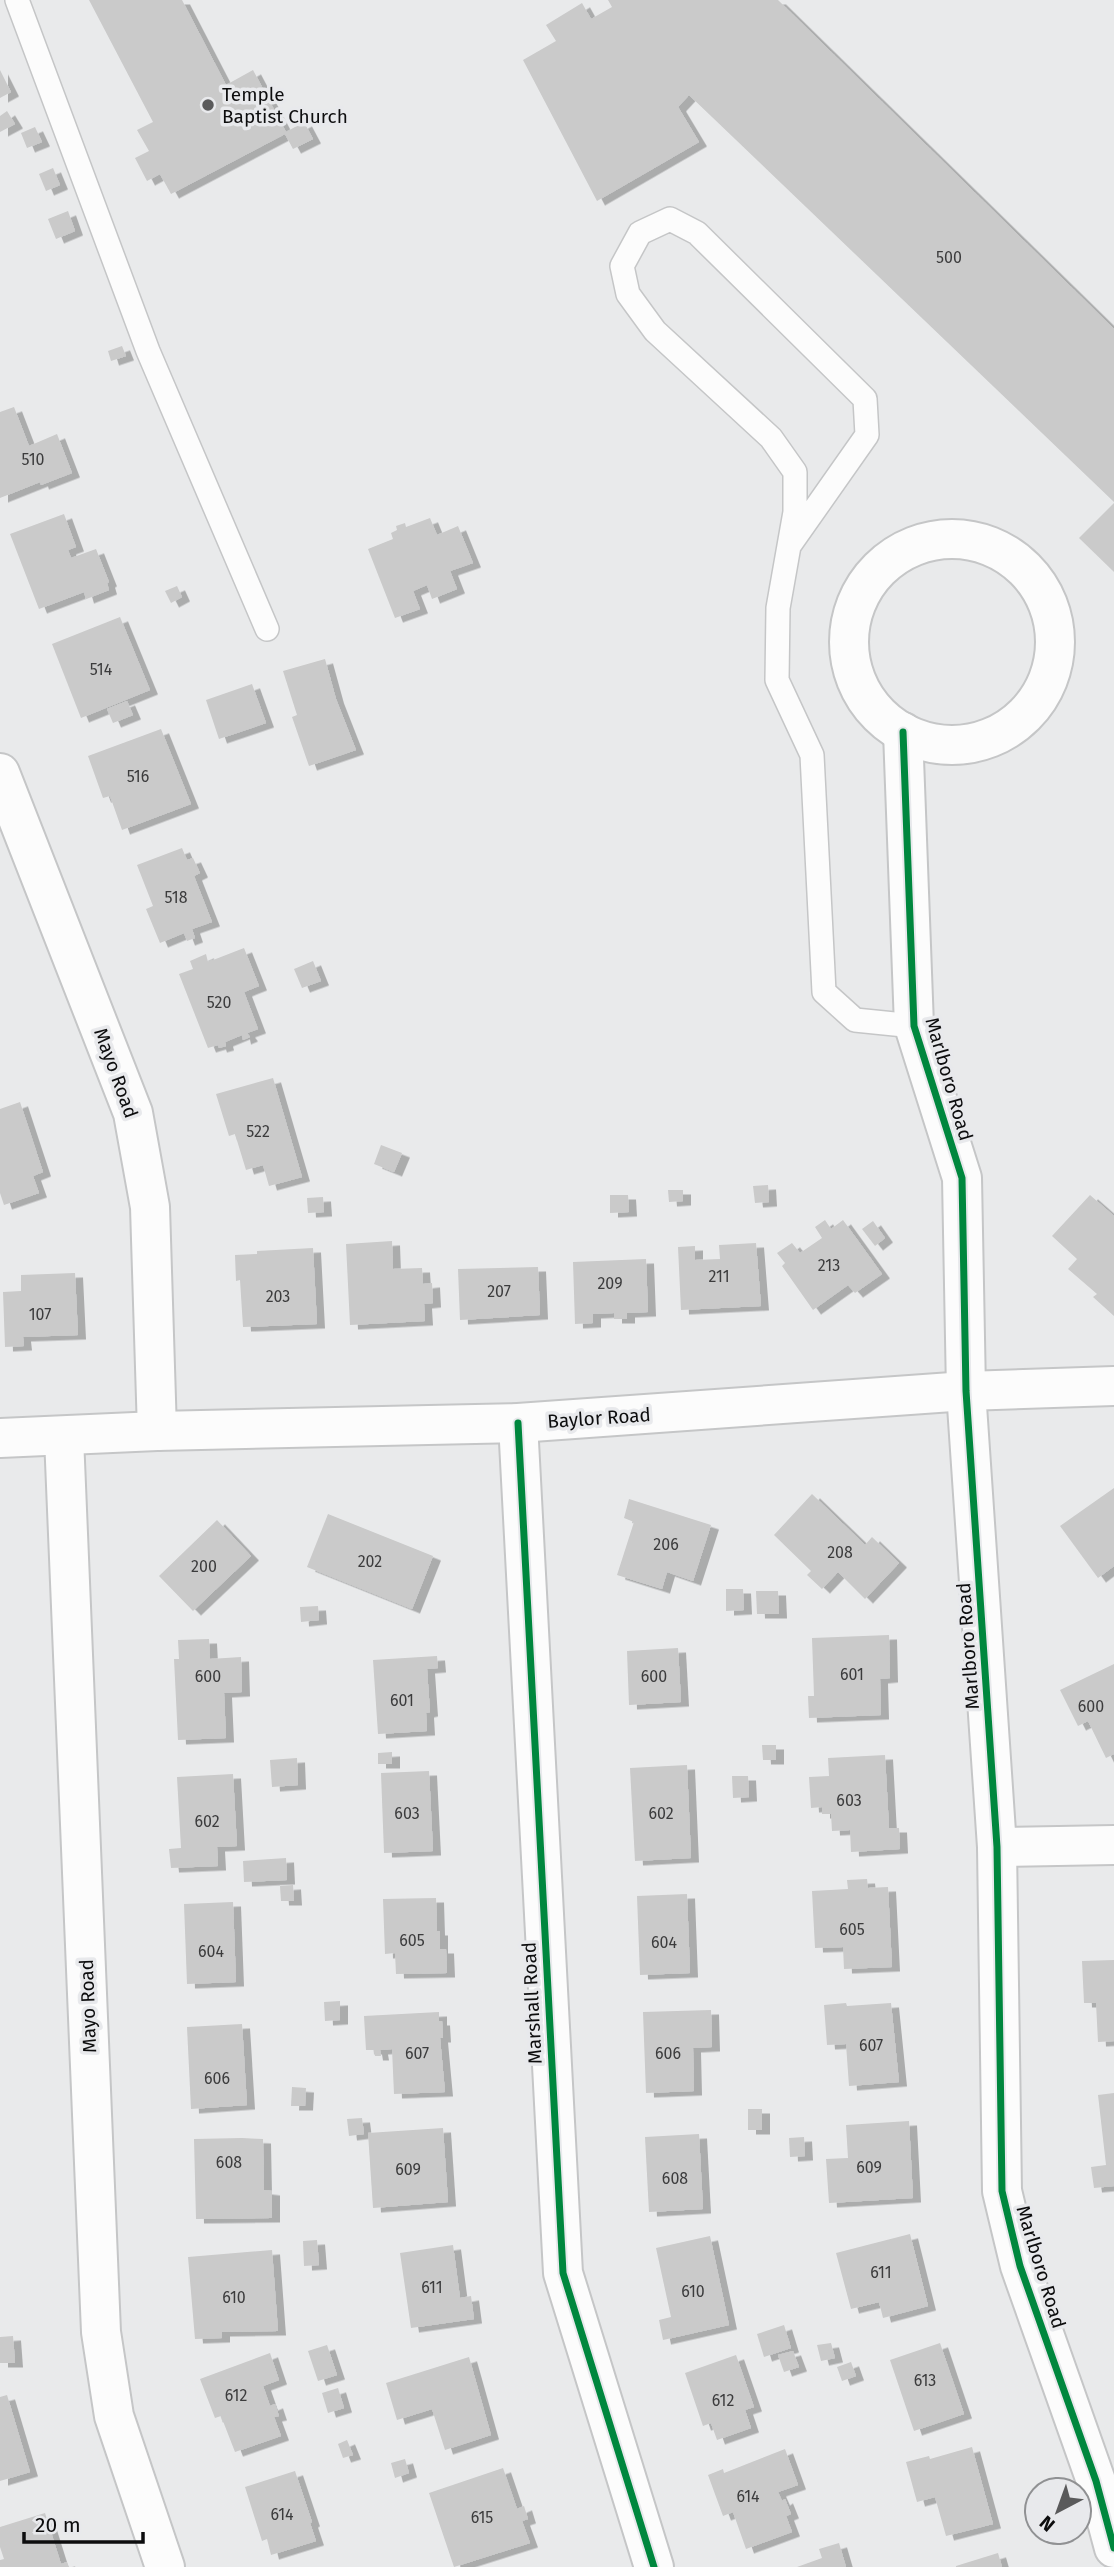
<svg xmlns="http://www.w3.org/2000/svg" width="1114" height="2567" viewBox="0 0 1114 2567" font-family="'Fira Sans',sans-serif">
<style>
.building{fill:#cacaca;filter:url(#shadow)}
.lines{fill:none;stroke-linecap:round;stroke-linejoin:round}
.lane-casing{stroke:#c5c6c7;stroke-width:26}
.street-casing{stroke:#c5c6c7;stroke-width:42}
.lane{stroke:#fcfcfc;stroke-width:23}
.street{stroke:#fcfcfc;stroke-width:38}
.cycleway-casing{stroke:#e8e9ec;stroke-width:11}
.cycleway{stroke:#00873e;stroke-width:7}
.poi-dot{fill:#5a5a5b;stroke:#e8e9ec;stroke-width:2.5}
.labels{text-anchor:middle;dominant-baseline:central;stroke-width:7;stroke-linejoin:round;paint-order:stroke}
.number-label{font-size:16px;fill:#3c3c3d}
.poi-label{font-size:19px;fill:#0d0d0e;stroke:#e8e9ec;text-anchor:start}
.street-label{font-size:19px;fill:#0d0d0e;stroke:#e8e9ec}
</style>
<defs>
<filter id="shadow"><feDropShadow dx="8" dy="4.5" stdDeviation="0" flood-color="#0004"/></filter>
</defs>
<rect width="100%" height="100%" fill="#e9eaeb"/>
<g class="building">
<path d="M89,0H182L226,85L253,70L286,132L304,122L313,139L293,149L285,134L171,194L160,174L147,181L135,158L149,151L137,130L153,122Z"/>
<path d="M608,0H778L1114,329V502L689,95L678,107L699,142L597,201L523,60L556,41L546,25L582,3L591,19L612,7Z"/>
<path d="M0,70L11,92L0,98Z"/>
<path d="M7,111L15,124L0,132V116Z"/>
<path d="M35,127L42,142L27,148L21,133Z"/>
<path d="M53,168L60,185L46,191L39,174Z"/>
<path d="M68,211L75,231L56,239L48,219Z"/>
<path d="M122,346L126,356L111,361L108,351Z"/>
<path d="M14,407L29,446L57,434L72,473L41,485L40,482L0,498V412Z"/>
<path d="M1114,503V572L1079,538Z"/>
<path d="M64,514L76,547L68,550L71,558L96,549L109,582L107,583L109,590L86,599L84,592L39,609L10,534Z"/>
<path d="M430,518L437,535L458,526L473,563L450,571L457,589L432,599L427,585L413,591L420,609L395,618L368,549L393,539L391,533L397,530L396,526L405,523L406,527Z"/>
<path d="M177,586L182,597L171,603L165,591Z"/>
<path d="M120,617L150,690L81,718L52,644Z"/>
<path d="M325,659L336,699L356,750L309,766L292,717L297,715L283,671Z"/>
<path d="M252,684L266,723L219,739L206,700Z"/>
<path d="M127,701L133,715L113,723L107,709Z"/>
<path d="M161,729L191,804L122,830L110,796L103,798L88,756Z"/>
<path d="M182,848L187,860L193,858L200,873L194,876L212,922L192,929L195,938L187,941L184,933L160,943L146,909L153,906L137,865Z"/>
<path d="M244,948L259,986L244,992L258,1029L247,1033L250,1037L243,1040L242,1035L225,1042L226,1046L219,1048L218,1045L208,1048L179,974L193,969L190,961L206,954L208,962Z"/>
<path d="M313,961L321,981L302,988L294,969Z"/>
<path d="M273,1078L302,1177L269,1186L263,1165L246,1170L235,1134L229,1136L216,1094Z"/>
<path d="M20,1102L43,1172L33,1176L39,1193L4,1205L0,1193V1109Z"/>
<path d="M381,1145L402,1153L394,1172L374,1164Z"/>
<path d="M768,1185L769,1202L755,1203L753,1186Z"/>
<path d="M668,1190H683V1201L669,1202Z"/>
<path d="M610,1195H628L629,1212L610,1213Z"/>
<path d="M1090,1195L1114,1216V1316L1093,1297L1097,1294L1068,1269L1077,1259L1052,1236Z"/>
<path d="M323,1197L324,1212L308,1213L307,1198Z"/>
<path d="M825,1220L831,1229L843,1220L882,1274L855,1293L848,1285L813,1310L782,1266L785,1263L777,1253L792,1243L800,1253L822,1238L815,1227Z"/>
<path d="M873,1221L885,1238L875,1246L862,1229Z"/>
<path d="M392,1241L393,1269L422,1268L423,1284L432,1283L433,1303L424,1304L425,1321L350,1325L346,1244Z"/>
<path d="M756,1243L761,1306L681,1310L678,1247L695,1246V1260L720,1259L719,1245Z"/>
<path d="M313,1248L317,1324L243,1327L240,1280L236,1281L235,1255L257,1254V1251Z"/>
<path d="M646,1259L648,1312L627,1313V1319H614V1313L593,1314V1323L575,1324L573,1262Z"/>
<path d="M538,1267L540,1315L460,1320L458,1269Z"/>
<path d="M75,1273L78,1335L23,1337L24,1346L5,1347L3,1292L21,1291V1275Z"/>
<path d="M1114,1488V1566L1098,1578L1060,1526Z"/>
<path d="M812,1494L865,1545L872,1537L899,1563L865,1599L838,1572L822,1589L807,1575L811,1571L774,1535Z"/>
<path d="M629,1499L711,1525L693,1581L667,1572L662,1589L617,1575L634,1522L624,1518Z"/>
<path d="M328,1514L433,1556L412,1609L307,1567Z"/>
<path d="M217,1520L251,1556L193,1611L159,1576Z"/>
<path d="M726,1589H743L744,1610L726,1611Z"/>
<path d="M756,1591H778L779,1614H757Z"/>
<path d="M318,1606L319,1620L301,1622L300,1607Z"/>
<path d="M889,1635L890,1678L880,1679L881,1715L809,1718L808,1696H814L812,1638Z"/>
<path d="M209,1639L210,1659L241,1657L242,1692L224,1693L226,1738L178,1740L174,1659H179L178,1640Z"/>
<path d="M678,1648L681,1702L629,1705L627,1651Z"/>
<path d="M437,1656L438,1668L427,1669L430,1712L426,1713L427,1731L378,1734L373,1660Z"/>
<path d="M1114,1664V1754L1106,1758L1088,1721L1078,1726L1060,1690Z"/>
<path d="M762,1745H776V1760H763Z"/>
<path d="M392,1752V1764H378V1753Z"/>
<path d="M885,1755L889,1828H899L900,1849L851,1852L850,1830L832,1831L831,1814H822V1807L811,1808L809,1777L829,1776L828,1758Z"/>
<path d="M297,1758L298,1785L272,1787L270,1760Z"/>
<path d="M687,1765L691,1858L635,1861L630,1768Z"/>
<path d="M429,1771L433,1851L384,1853L381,1773Z"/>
<path d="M233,1774L237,1846L217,1847L218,1866L171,1868L169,1849L181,1848L177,1777Z"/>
<path d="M732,1776H748L749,1797L733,1798Z"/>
<path d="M286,1858L287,1880L244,1882L243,1861Z"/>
<path d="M867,1879L868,1888L888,1887L892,1967L844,1969L843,1947L815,1948L812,1891L848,1889L847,1880Z"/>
<path d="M293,1885L294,1901H281L280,1886Z"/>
<path d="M687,1894L690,1973L640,1975L637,1896Z"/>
<path d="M436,1898L437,1931H440V1949H446L447,1973L396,1974L395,1953L385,1954L383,1899Z"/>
<path d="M233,1902L236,1982L187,1984L184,1904Z"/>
<path d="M1114,1960V2041L1098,2042L1096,2003H1084L1082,1961Z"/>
<path d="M340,2001V2020L325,2021L324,2002Z"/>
<path d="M846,2003L847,2006L891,2003L899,2082L849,2086L846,2044L827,2045L824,2005Z"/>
<path d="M711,2010L712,2047L693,2048L694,2091L646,2093L643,2012Z"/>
<path d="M439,2012V2021H442L443,2038H440L445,2092L394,2094L392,2049L380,2050L381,2056H375L374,2050H366L364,2016Z"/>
<path d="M242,2024L247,2105L191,2109L187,2027Z"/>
<path d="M292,2087L306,2088L305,2106H291Z"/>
<path d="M1114,2093V2186L1094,2188L1091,2167L1106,2165L1098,2095Z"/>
<rect x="748" y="2109" width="14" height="21"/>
<path d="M362,2118L364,2134L349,2136L347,2119Z"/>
<path d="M909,2121L913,2198L829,2203L826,2159L848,2158L846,2125Z"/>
<path d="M443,2128L448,2202L373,2208L368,2133Z"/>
<path d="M699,2134L703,2209L649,2212L645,2137Z"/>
<path d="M804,2137L805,2156L790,2157L789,2138Z"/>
<path d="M242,2138L263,2139L264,2190L272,2191V2218L196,2219L194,2139Z"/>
<path d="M910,2234L928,2306L883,2318L879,2302L851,2309L836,2253Z"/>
<path d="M710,2236L729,2325L663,2340L659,2320L671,2317L656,2248Z"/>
<path d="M317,2240L319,2265L304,2266L303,2241Z"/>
<path d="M453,2245L460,2298L471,2296L474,2319L411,2328L400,2253Z"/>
<path d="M272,2250L278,2331L222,2332V2338L195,2339L188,2257Z"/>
<path d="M784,2325L791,2348L764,2357L757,2334Z"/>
<path d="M13,2336L15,2363H0V2337Z"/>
<path d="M831,2343L835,2358L821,2361L817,2345Z"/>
<path d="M940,2343L964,2414L914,2431L890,2360Z"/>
<path d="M327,2345L337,2375L318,2381L308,2351Z"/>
<path d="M793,2351L799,2367L784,2372L778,2355Z"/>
<path d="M270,2353L279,2380L263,2386L270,2406L275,2404L279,2416L274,2417L281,2436L235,2452L221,2416L215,2418L200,2379Z"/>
<path d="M736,2355L754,2407L745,2410L751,2428L717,2440L711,2423L703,2426L685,2373Z"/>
<path d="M469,2357L491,2435L445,2450L432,2409L397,2420L386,2383Z"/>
<path d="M851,2362L856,2376L842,2381L837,2367Z"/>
<path d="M338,2388L344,2408L328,2413L322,2393Z"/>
<path d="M7,2395L30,2472L0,2481V2397Z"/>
<path d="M347,2440L353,2455L343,2458L338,2444Z"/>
<path d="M972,2447L993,2524L946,2536L935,2497L917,2502L906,2462L929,2456L930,2459Z"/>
<path d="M785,2449L798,2485L778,2492L782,2501L785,2499L791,2514L786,2516L792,2532L746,2549L733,2512L723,2516L708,2475L723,2469L724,2473Z"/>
<path d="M405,2459L409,2473L395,2478L391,2463Z"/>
<path d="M503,2468L517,2509L524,2506L528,2519L522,2521L530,2543L454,2567L429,2493Z"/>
<path d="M295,2471L312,2522L310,2523L316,2541L271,2555L267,2539L262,2541L245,2487Z"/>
<path d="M45,2513L61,2564L67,2562L69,2567H0V2560L4,2559L0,2547V2527Z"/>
<path d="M839,2543L846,2567H797L822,2558L819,2549Z"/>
<path d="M998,2553L1002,2567H956V2566Z"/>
</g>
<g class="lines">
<g class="lane-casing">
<g id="lane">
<path d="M17,0L148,351L267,629"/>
<path d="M789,546L867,435L865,399L697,233L670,219L640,233L622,266L628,294L655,331L771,438L795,472V512L778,608L777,680L812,755L824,992L855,1020L914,1026"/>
</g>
</g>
<g class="street-casing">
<g id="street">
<circle cx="952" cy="642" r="103"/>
<path d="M903,732L914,1026L962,1178L966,1391L997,1847L1002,2191L1020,2266L1096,2481L1114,2548"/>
<path d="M0,773L133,1113L150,1207L157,1431"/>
<path d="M518,1423L563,2273L654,2567"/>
<path d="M64,1437L101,2332L114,2416L165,2567"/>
<path d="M0,1438L157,1431L518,1423L966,1391L1114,1386"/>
<path d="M997,1847L1114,1845"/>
</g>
</g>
<use href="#lane" class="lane"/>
<use href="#street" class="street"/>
<g class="cycleway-casing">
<g id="cycleway">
<path d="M903,732L914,1026L962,1178L966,1391L997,1847L1002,2191L1020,2266L1096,2481L1114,2548"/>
<path d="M518,1423L563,2273L654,2567"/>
</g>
</g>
<use href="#cycleway" class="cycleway"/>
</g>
<circle class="poi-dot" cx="208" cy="105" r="7"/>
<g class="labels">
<g class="number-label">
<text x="949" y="257">500</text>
<text x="33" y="459">510</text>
<text x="101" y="669">514</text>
<text x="138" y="776">516</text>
<text x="176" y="897">518</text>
<text x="219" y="1002">520</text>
<text x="258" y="1131">522</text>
<text x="829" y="1265">213</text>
<text x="719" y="1276">211</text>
<text x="610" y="1283">209</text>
<text x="499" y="1291">207</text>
<text x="278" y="1296">203</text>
<text x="40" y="1314">107</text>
<text x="666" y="1544">206</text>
<text x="840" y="1552">208</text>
<text x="370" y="1561">202</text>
<text x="204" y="1566">200</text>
<text x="852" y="1674">601</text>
<text x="208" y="1676">600</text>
<text x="654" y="1676">600</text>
<text x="402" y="1700">601</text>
<text x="1091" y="1706">600</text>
<text x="849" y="1800">603</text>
<text x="407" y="1813">603</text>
<text x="661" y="1813">602</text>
<text x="207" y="1821">602</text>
<text x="852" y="1929">605</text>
<text x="412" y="1940">605</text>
<text x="664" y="1942">604</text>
<text x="211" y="1951">604</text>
<text x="871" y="2045">607</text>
<text x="417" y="2053">607</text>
<text x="668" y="2053">606</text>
<text x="217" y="2078">606</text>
<text x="229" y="2162">608</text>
<text x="869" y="2167">609</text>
<text x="408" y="2169">609</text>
<text x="675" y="2178">608</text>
<text x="881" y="2272">611</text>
<text x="432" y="2287">611</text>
<text x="693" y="2291">610</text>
<text x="234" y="2297">610</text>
<text x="925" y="2380">613</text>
<text x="236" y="2395">612</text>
<text x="723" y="2400">612</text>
<text x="748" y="2496">614</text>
<text x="282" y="2514">614</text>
<text x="482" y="2517">615</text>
</g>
<g class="poi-label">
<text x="222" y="94">Temple<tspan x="222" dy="22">Baptist Church</tspan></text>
</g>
<g class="street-label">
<text transform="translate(116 1073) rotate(70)">Mayo Road</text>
<text transform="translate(949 1079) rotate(74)">Marlboro Road</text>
<text transform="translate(599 1418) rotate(-4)">Baylor Road</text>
<text transform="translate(968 1646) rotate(-94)">Marlboro Road</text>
<text transform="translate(532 2003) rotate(-93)">Marshall Road</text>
<text transform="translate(88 2006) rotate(-92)">Mayo Road</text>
<text transform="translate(1041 2267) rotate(73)">Marlboro Road</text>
</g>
</g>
<g transform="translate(1058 2511) rotate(221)"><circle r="33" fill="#e8e9ec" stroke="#909193" stroke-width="2"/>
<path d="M0-5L12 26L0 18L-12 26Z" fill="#5a5a5b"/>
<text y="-10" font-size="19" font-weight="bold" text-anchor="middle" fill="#0d0d0e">N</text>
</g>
<path d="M24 2532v10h119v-10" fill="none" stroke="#0d0d0e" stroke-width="3.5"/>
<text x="35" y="2532" font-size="21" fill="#0d0d0e" stroke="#e8e9ec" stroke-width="5" paint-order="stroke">20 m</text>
</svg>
